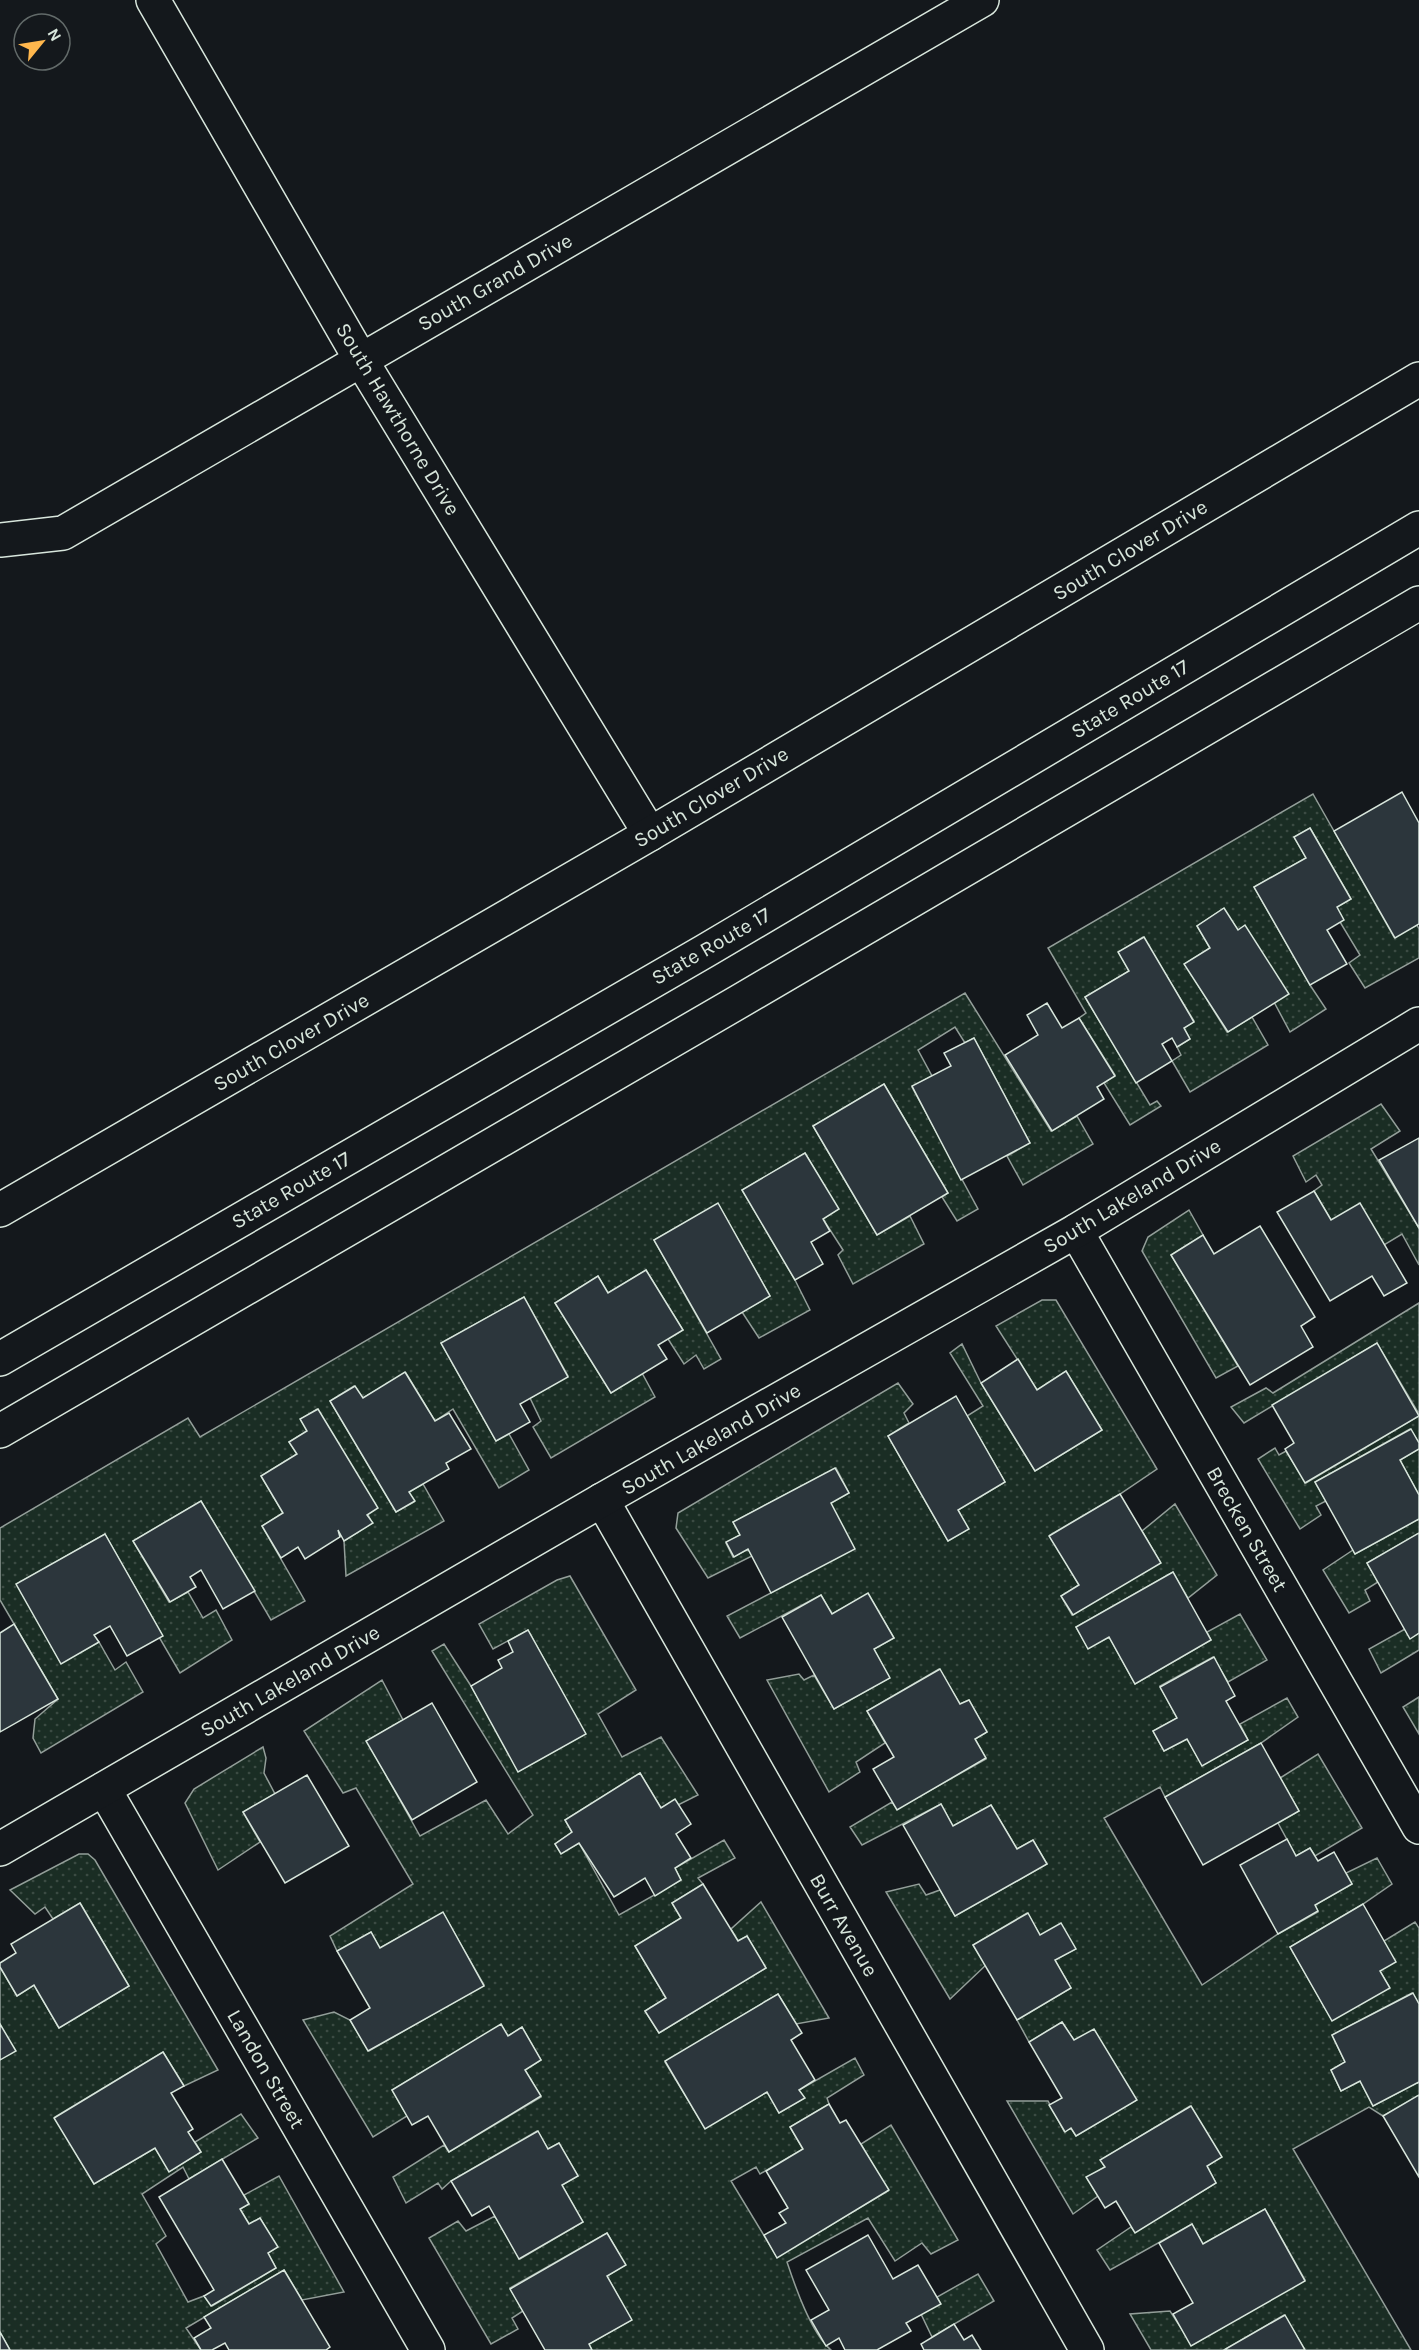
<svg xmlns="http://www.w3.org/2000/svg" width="1419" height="2350" viewBox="0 0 1419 2350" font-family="Karla,sans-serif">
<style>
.grass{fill:url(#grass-dots);stroke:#939e99;stroke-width:1.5}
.building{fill:#2c363c;stroke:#d8e6dc;stroke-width:1.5}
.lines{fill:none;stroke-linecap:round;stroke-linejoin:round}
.street-casing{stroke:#d8e6dc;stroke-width:36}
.secondary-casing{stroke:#d8e6dc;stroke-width:36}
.highway-casing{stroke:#d8e6dc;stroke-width:36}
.street{stroke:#14181c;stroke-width:33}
.secondary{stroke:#14181c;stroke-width:33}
.highway{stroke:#14181c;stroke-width:33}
.labels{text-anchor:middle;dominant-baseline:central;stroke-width:4.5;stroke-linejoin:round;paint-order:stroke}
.street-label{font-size:21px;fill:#d8e6dc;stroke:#14181c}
</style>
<defs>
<pattern id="grass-dots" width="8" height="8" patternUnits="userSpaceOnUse" patternTransform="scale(1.5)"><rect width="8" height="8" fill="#1a2d24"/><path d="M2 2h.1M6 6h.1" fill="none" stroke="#3b4b43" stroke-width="1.8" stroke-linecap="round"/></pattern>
</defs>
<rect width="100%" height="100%" fill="#14181c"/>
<g class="grass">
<path d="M1313,794L1394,937L1417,925L1419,929V958L1365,988L1349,963L1360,955L1340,922L1337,907L1351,899L1310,828L1294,837L1306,858L1254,887L1310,985L1326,1009L1290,1032L1274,1002L1245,926L1238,930L1223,909L1197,926L1210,948L1185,964L1227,1032L1252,1017L1268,1045L1190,1092L1172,1061L1181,1055L1177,1047L1190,1039L1184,1028L1194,1021L1143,937L1119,952L1129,971L1085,997L1150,1105L1157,1101L1161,1106L1130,1125L1104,1083L1115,1075L1079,1018L1086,1013L1048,948Z"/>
<path d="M965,993L1051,1131L1077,1116L1093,1144L1023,1185L1007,1156L1030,1143L974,1038L965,1043L955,1027L918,1050L932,1076L912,1087L978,1209L957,1221L942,1197L948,1193L884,1084L813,1126L877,1235L910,1216L924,1244L853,1284L838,1255L843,1250L823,1219L838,1209L805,1153L742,1190L795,1280L810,1310L759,1338L742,1312L770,1296L718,1204L654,1240L721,1359L704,1369L696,1355L684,1364L668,1339L683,1330L646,1270L608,1293L598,1276L555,1303L611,1393L642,1373L655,1397L551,1458L533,1427L541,1421L530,1398L568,1376L524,1297L441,1343L496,1441L509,1434L529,1470L499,1488L453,1409L435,1421L406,1373L363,1398L354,1386L330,1401L396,1512L414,1502L409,1492L423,1484L444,1521L346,1576L344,1541L372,1523L317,1409L301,1419L307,1431L289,1442L297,1454L261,1476L283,1513L262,1526L305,1601L271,1620L201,1501L133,1541L169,1602L188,1592L203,1618L216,1610L232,1640L180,1673L159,1637L162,1635L105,1534L17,1584L61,1663L99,1642L115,1670L126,1662L143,1692L41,1753L33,1738L35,1719L58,1699L0,1600V1528L188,1418L200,1437Z"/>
<path d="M1381,1104L1400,1131L1371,1149L1419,1228V1265L1402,1234L1384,1245L1331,1220L1314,1191L1322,1185L1316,1175L1306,1182L1293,1156Z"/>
<path d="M1189,1210L1203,1235L1171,1255L1238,1366L1216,1378L1142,1251L1148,1237Z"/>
<path d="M1042,1300H1056L1157,1469L1120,1494L1050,1535L1079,1585L1061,1596L1072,1615L1160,1562L1142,1531L1175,1504L1217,1575L1188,1598L1173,1572L1076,1627L1088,1648L1109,1637L1135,1684L1211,1640L1207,1632L1240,1614L1267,1660L1228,1682L1213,1657L1160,1686L1177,1718L1153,1731L1164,1751L1187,1739L1202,1765L1248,1740L1240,1724L1287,1698L1298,1717L1261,1743L1165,1797L1160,1787L1104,1818L1202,1985L1278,1934L1318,1912L1315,1905L1352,1884L1346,1873L1377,1858L1392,1884L1363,1904L1290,1947L1332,2020L1389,1987L1380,1971L1384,1941L1415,1922L1419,1928V2004L1412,1993L1332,2035L1345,2062L1331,2070L1341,2091L1360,2081L1373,2106L1419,2082V2095L1383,2116L1369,2107L1293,2149L1411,2350H1305L1284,2315L1224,2350H1151L1130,2314L1170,2311L1192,2345L1305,2280L1265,2209L1203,2244L1192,2224L1110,2270L1097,2250L1131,2227L1135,2232L1216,2183L1207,2166L1221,2157L1190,2106L1101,2160L1105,2167L1087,2178L1098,2196L1073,2214L1007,2101H1048L1064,2131L1071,2128L1076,2136L1136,2100L1074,2040L1062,2022L1029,2042L1017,2020L1071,1988L1055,1960L1075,1949L1040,1935L1027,1913L973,1945L986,1965L950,1999L886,1892L919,1884L926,1895L940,1890L955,1916L1047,1864L1033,1840L1017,1849L991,1805L953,1826L941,1804L862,1845L850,1827L892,1802L897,1809L986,1759L975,1739L987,1732L969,1700L960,1704L939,1669L867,1711L885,1743L856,1762L860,1772L829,1792L767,1680L799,1674L804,1680L814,1675L834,1709L889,1678L874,1649L894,1638L868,1594L832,1614L821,1595L740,1638L727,1616L771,1593L831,1503L849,1493L836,1468L733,1522L740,1535L726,1543L733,1557L748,1549L752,1556L708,1578L676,1528L678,1513L898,1383L913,1404L904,1413L909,1423L888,1436L948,1541L968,1529L958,1510L1005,1482L967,1416L983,1406L950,1353L962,1344L981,1383L1035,1471L1102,1430L1066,1371L1037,1390L996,1326Z"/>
<path d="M1419,1303V1414L1377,1343L1244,1423L1231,1407L1266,1388L1273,1393Z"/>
<path d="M1419,1416V1443L1410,1429L1315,1482L1326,1501L1316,1506L1321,1515L1300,1529L1258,1459L1275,1448L1279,1455L1286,1451L1306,1483Z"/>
<path d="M1419,1449V1495L1400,1460Z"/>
<path d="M1419,1519V1533L1367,1563L1378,1582L1365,1590L1370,1601L1349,1613L1323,1570L1353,1550L1355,1554Z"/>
<path d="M570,1576L636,1690L598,1714L622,1757L661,1737L698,1795L678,1805L675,1800L661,1808L640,1773L565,1820L572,1832L555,1844L561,1853L579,1843L619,1915L681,1880L675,1868L724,1840L735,1858L698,1878L703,1884L672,1903L681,1918L635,1946L666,1998L645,2011L659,2033L766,1968L747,1936L738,1941L731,1929L761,1902L829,2018L796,2024L778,1994L665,2062L705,2128L767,2092L779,2113L804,2098L799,2090L855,2058L864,2075L827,2098L829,2104L790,2127L803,2149L760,2174L756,2167L731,2181L777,2257L888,2191L861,2144L891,2125L958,2240L931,2254L922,2243L895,2261L868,2218L787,2262C795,2286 811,2333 831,2350H592L589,2344L631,2320L607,2276L625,2265L607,2233L510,2288L523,2311L512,2318L518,2329L491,2344L429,2238L458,2221L466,2231L495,2216L520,2259L583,2222L562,2185L578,2176L559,2143L548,2149L537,2131L451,2181L442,2189L438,2183L406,2203L393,2177L444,2145L449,2152L541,2097L525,2070L541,2060L522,2027L508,2036L501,2025L392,2090L407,2116L373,2137L303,2020L334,2012L350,2020L369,2051L484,1985L443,1913L380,1948L371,1932L337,1951L330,1936L413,1884L356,1788L343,1793L304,1731L382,1680L403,1720L367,1741L420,1836L486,1800L508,1834L533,1815L432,1651L444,1644L471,1686L519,1771L585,1734L528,1630L493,1649L479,1624L557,1580Z"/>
<path d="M1405,1629L1410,1638L1419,1633V1650L1381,1673L1369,1649Z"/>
<path d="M1419,1697V1734L1403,1707Z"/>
<path d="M263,1747L266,1758L264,1773L275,1794L243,1812L260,1842L218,1870L185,1803L194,1789Z"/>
<path d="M1318,1754L1362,1828L1315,1856L1310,1848L1296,1856L1278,1823L1299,1811L1280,1778Z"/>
<path d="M79,1854H88L95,1860L218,2070L184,2086L163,2052L55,2117L94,2184L155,2148L170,2171L201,2152L195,2142L241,2114L258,2138L189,2179L183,2167L142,2194L166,2236L156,2244L188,2302L204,2296L212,2306L276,2268L268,2253L277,2247L260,2218L249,2224L240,2209L249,2204L244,2195L279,2176L344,2292L302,2300L284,2270L186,2328L201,2350H10L0,2332V1967L17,1996L34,1985L59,2028L129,1986L80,1903L53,1919L45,1907L35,1914L10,1890Z"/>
<path d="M978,2274L994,2301L932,2337L921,2314L940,2303L937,2297Z"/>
</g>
<g class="building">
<path d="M1402,792L1419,823V924L1395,938L1334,831Z"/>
<path d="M1310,828L1351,899L1337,907L1344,920L1327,930L1347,964L1310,985L1254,887L1306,858L1294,837Z"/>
<path d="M1224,908L1238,930L1245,925L1289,994L1228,1032L1184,964L1210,948L1197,926Z"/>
<path d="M1144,937L1194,1022L1184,1028L1190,1039L1177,1047L1172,1038L1162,1044L1172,1061L1136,1083L1085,997L1129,971L1118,952Z"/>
<path d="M1047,1003L1062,1028L1079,1018L1115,1076L1097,1087L1104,1099L1052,1131L1005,1055L1038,1035L1027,1015Z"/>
<path d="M974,1038L1030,1143L961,1180L912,1086L951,1066L944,1053Z"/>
<path d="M884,1084L948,1193L877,1235L813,1126Z"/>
<path d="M1419,1138V1228L1379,1160Z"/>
<path d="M805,1153L839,1209L823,1219L830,1231L811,1242L823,1264L795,1280L742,1190Z"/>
<path d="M1314,1191L1331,1220L1360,1203L1407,1283L1384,1296L1372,1276L1330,1301L1277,1212Z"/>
<path d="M718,1203L770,1296L707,1333L654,1240Z"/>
<path d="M1260,1226L1315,1317L1301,1326L1313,1347L1250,1385L1171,1255L1203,1235L1214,1254Z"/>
<path d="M646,1270L683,1330L658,1345L667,1359L611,1393L555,1303L598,1276L608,1293Z"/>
<path d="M524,1297L568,1377L520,1404L530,1422L496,1441L441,1343Z"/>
<path d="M1377,1343L1419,1416L1305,1483L1285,1449L1294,1443L1272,1405Z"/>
<path d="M1018,1359L1037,1390L1066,1371L1102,1430L1035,1471L981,1383Z"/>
<path d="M405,1372L435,1421L449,1413L471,1449L446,1463L449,1469L409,1492L415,1501L396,1512L330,1401L355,1386L363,1398Z"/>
<path d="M956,1396L1005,1482L958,1510L969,1529L948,1541L888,1436Z"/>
<path d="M318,1409L378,1508L367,1515L373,1523L344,1541L338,1530L340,1537L305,1559L298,1547L281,1558L262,1526L283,1513L261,1476L297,1454L289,1442L307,1431L300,1419Z"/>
<path d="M1411,1429L1419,1443V1449L1400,1460L1419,1495V1519L1355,1554L1315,1482Z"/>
<path d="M835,1468L849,1493L831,1503L855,1549L771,1593L748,1549L734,1557L726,1542L740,1535L733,1522Z"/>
<path d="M1120,1494L1161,1563L1073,1615L1061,1596L1079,1585L1049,1536Z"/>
<path d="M201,1501L255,1591L223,1609L201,1570L190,1577L196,1587L170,1602L133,1541Z"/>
<path d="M1419,1533V1633L1410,1639L1367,1563Z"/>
<path d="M105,1534L163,1636L127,1656L110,1626L94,1635L99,1642L61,1664L16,1584Z"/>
<path d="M1173,1572L1211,1640L1135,1684L1109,1637L1088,1649L1076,1627Z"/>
<path d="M868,1593L894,1638L874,1649L890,1678L834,1709L782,1617L821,1595L832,1614Z"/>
<path d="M14,1624L58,1699L0,1732V1633Z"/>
<path d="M528,1630L586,1734L518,1772L471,1686L502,1668L498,1660L513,1652L508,1641Z"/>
<path d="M1214,1657L1235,1696L1226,1701L1248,1740L1202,1766L1187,1739L1164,1751L1153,1731L1177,1718L1160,1687Z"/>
<path d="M940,1669L960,1704L969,1700L987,1732L975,1739L986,1758L897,1810L873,1769L894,1757L867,1711Z"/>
<path d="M432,1703L477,1782L412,1820L366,1741Z"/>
<path d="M1261,1743L1299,1811L1203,1865L1165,1797Z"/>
<path d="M640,1773L661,1808L675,1799L691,1824L676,1834L691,1858L675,1868L681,1880L655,1896L645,1878L614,1897L579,1843L561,1854L555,1844L572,1832L565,1820Z"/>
<path d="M307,1775L349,1846L285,1883L243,1812Z"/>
<path d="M941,1804L953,1826L991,1805L1017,1849L1033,1840L1047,1864L955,1916L903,1825Z"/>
<path d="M1287,1839L1296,1856L1310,1848L1318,1861L1334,1852L1352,1884L1315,1905L1318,1911L1278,1934L1240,1865Z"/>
<path d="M703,1884L738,1941L747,1936L766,1968L659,2033L645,2011L666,1998L635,1946L681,1918L672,1903Z"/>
<path d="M80,1903L129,1986L59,2028L34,1985L17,1996L0,1967V1963L16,1953L11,1944Z"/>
<path d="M1363,1904L1396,1962L1380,1971L1390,1988L1332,2021L1290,1947Z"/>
<path d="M443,1912L484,1986L368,2051L350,2020L370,2008L337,1951L371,1932L380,1948Z"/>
<path d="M1028,1913L1040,1935L1061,1923L1076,1949L1055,1960L1071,1988L1017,2020L973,1945Z"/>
<path d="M1413,1993L1419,2004V2082L1373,2106L1360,2081L1341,2091L1331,2070L1345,2062L1332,2035Z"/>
<path d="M778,1994L802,2033L791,2040L815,2080L799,2090L805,2098L779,2113L767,2092L705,2129L665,2061Z"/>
<path d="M1062,2022L1074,2040L1094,2029L1137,2100L1076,2136L1071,2128L1065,2132L1049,2105L1062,2098L1029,2042Z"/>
<path d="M0,2024L16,2051L0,2060Z"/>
<path d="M501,2024L508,2036L522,2027L541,2060L525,2070L541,2096L449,2152L428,2116L412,2125L392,2090Z"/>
<path d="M163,2052L184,2086L171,2093L193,2129L188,2132L201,2152L169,2172L155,2148L94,2184L54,2118Z"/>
<path d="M1419,2095V2177L1383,2116Z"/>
<path d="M829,2104L840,2123L846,2120L889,2190L777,2258L764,2235L786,2223L779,2213L788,2208L766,2171L803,2149L790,2127Z"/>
<path d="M1191,2106L1222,2157L1207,2166L1216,2183L1135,2233L1116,2201L1105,2208L1086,2177L1105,2167L1100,2160Z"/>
<path d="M538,2131L548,2149L559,2143L578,2176L562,2185L583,2222L519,2259L489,2206L472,2216L451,2181Z"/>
<path d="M222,2159L249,2204L240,2209L249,2224L260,2218L278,2247L268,2253L276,2268L211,2306L204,2296L214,2290L159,2197Z"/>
<path d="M1265,2209L1305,2281L1191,2346L1173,2314L1193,2303L1159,2243L1192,2224L1203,2244Z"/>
<path d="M607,2233L626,2265L607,2276L632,2320L589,2344L592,2350H545L510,2289Z"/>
<path d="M868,2235L893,2279L918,2265L941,2304L906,2323L911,2331L877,2350H845L839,2338L826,2346L811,2320L829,2310L806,2270Z"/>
<path d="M284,2270L330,2347L326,2350H229L225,2343L212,2350H201L194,2338L211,2328L204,2317Z"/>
<path d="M1285,2315L1305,2350H1224Z"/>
<path d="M954,2324L964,2340L972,2335L981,2350H924L921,2344Z"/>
<path d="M0,2332L10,2350H0Z"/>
</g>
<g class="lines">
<g class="street-casing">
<g id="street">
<path d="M153,0L361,360L650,834"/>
<path d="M0,540L63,533L982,0"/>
<path d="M1076,1231L1419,1827"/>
<path d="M602,1500L1087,2350"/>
<path d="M104,1789L428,2350"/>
<path d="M0,1849L602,1500L1076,1231L1419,1024"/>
</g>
</g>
<g class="secondary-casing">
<path id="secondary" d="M0,1210L650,834L1419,379"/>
</g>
<g class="highway-casing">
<g id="highway">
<path d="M0,1359L705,951L1419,528"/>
<path d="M0,1431L740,1001L1419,603"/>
</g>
</g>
<use href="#street" class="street"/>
<use href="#secondary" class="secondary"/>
<use href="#highway" class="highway"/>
</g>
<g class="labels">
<g class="street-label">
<text transform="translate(495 282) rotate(-30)">South Grand Drive</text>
<text transform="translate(398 419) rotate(59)">South Hawthorne Drive</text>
<text transform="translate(1130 550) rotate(-31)">South Clover Drive</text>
<text transform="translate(1130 699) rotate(-31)">State Route 17</text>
<text transform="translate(711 797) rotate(-31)">South Clover Drive</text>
<text transform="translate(711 946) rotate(-30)">State Route 17</text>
<text transform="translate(291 1042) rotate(-30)">South Clover Drive</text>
<text transform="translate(291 1190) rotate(-30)">State Route 17</text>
<text transform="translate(1132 1196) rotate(-31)">South Lakeland Drive</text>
<text transform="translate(711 1439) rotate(-30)">South Lakeland Drive</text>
<text transform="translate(1247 1529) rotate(60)">Brecken Street</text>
<text transform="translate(290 1681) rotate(-30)">South Lakeland Drive</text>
<text transform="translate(844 1925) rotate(60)">Burr Avenue</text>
<text transform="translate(266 2069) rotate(60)">Landon Street</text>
</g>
</g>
<g transform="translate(42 42) rotate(60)"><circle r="28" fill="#14181c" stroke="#626a69" stroke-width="1.5"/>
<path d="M0-4.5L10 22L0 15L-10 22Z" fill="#ffb74d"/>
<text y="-9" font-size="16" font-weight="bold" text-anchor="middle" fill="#d8e6dc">N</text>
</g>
</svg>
